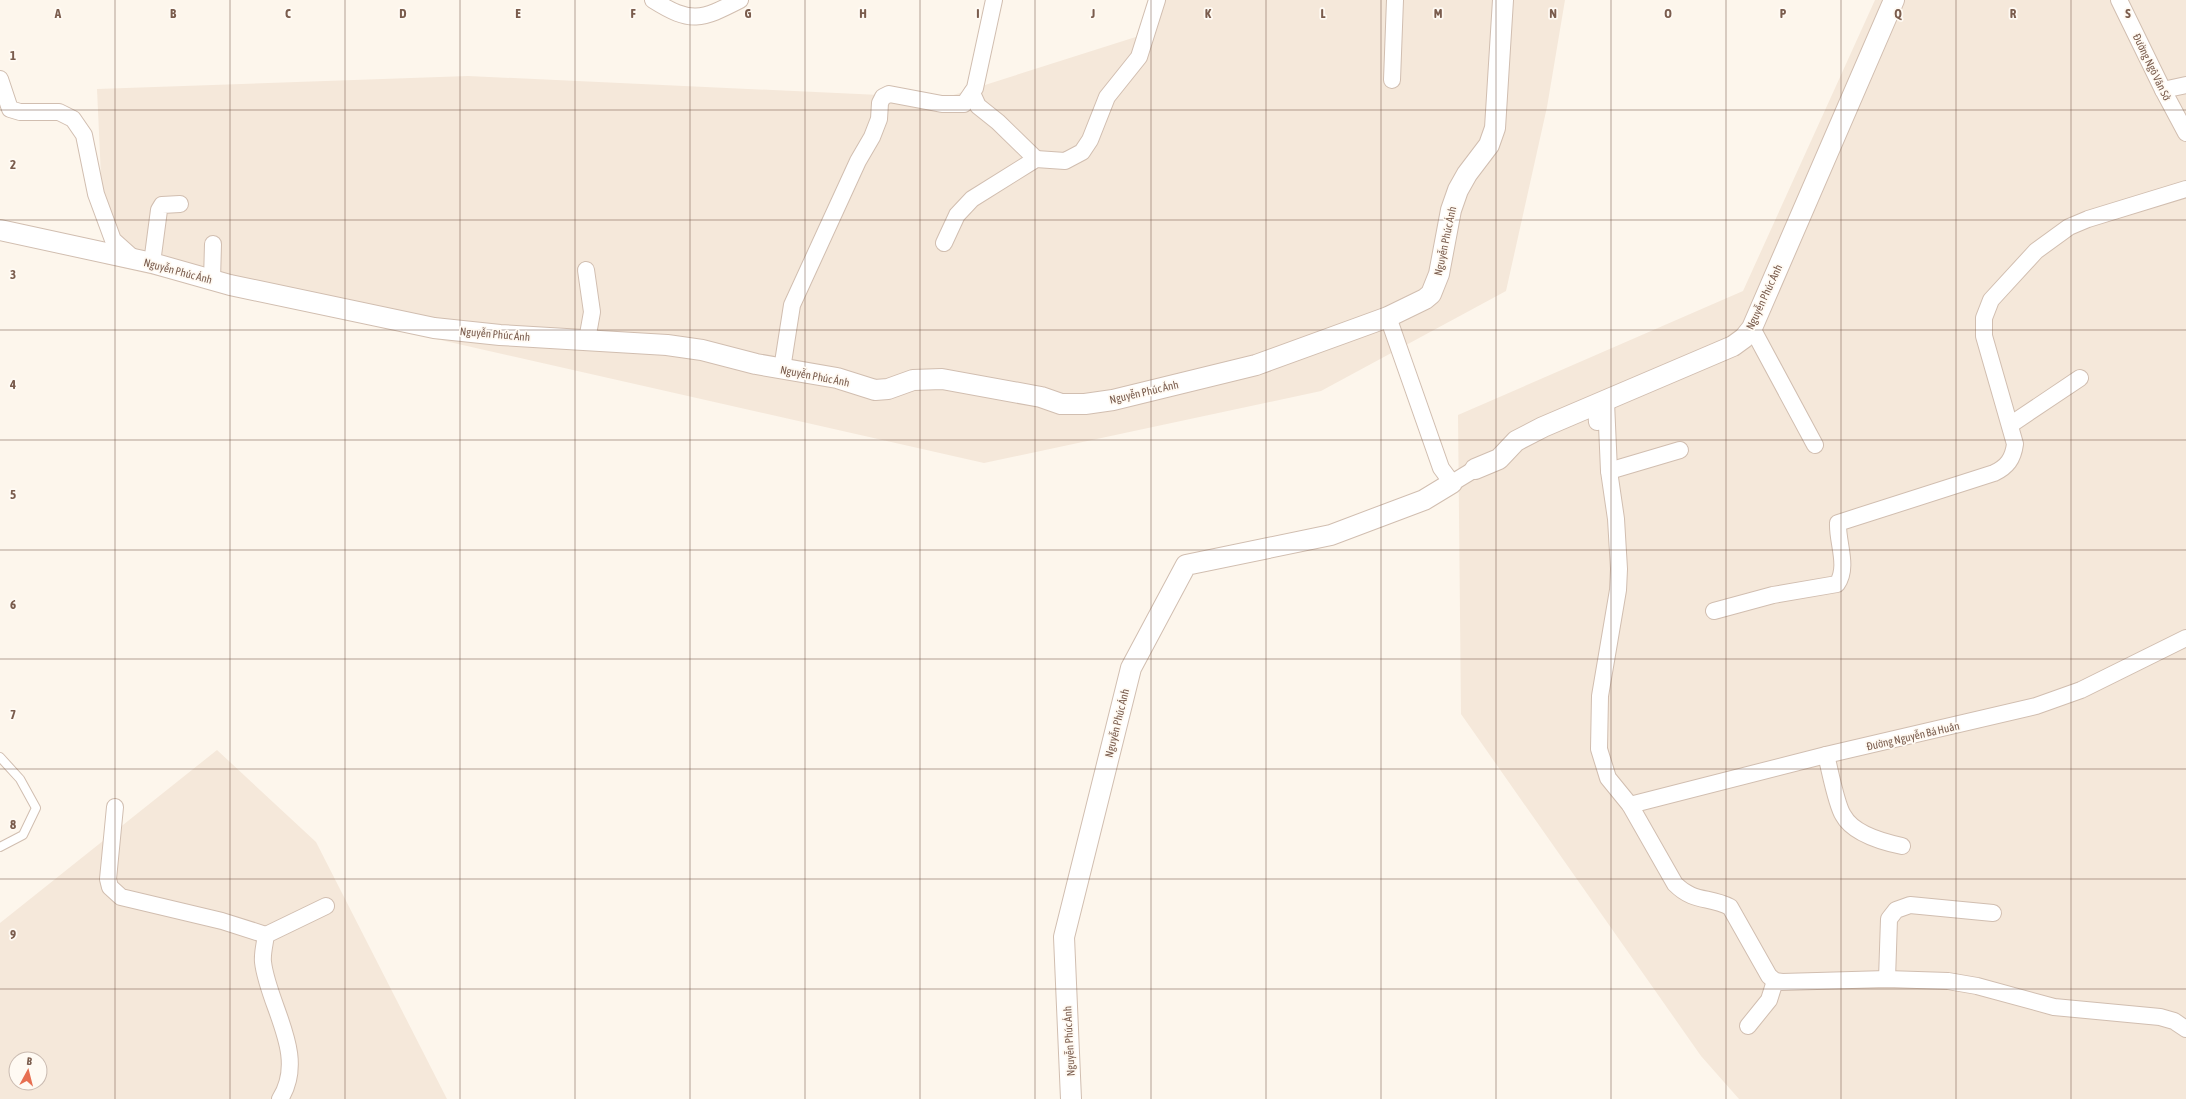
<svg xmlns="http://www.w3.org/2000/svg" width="2186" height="1099" viewBox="0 0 2186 1099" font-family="'Asap Condensed',sans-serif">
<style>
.residential{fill:#f5e8da;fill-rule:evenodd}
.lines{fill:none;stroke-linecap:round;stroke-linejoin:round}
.service-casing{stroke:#d1beb0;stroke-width:10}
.minor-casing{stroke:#d1beb0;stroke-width:18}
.tertiary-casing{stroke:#d1beb0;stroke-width:22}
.service{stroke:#fff;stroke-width:8}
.minor{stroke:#fff;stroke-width:16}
.tertiary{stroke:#fff;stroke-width:20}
.grid{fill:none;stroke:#7a5c4d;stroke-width:1;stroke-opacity:0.55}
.labels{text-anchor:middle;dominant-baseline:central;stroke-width:3.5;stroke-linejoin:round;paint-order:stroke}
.street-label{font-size:11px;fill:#7a5c4d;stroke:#fffaf3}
.grid-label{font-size:13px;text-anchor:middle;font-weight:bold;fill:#7a5c4d;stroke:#fffaf3;stroke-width:3.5;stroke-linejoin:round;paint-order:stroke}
</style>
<rect width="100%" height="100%" fill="#fdf6ec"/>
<g class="residential">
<path d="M1153,0H1565L1547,107L1506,291L1321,391L984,463L105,264L97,89L468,76L944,98L1142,35Z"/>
<path d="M1875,0H2186V1099H1739L1701,1056L1461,714L1458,415L1743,291Z"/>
<path d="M217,750L316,842L447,1099H0V923ZM16,1059H40V1083H16Z"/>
</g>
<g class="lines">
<g class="service-casing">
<path id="service" d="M0,757L20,779L36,808L23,835L0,847"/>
</g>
<g class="minor-casing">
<g id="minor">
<path d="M653,0C691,24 701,20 740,0"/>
<path d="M2119,0L2163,90L2186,133"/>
<path d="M0,79L10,109L20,112H59L73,119L84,135L96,194L113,240L132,257L152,263L159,210L162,205L180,204"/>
<path d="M1392,80L1395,0"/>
<path d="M2163,90L2186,85"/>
<path d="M972,93L978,106L998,122L1036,159"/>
<path d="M944,243L957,215L972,199L1036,159L1065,161L1082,152L1090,140L1107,97L1139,57L1157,0"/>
<path d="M586,270L592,312L587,340"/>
<path d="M212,280L213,244"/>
<path d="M1388,317L1441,468L1452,483L1475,469"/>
<path d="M1752,328L1815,445"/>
<path d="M782,369L792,305L858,161L872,137L879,119L880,103L883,97L889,94L942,104H964L975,88L994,0"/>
<path d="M1606,402C1599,406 1596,413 1597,422L1606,402L1609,471L1616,519L1619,569L1618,590L1600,696L1599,749L1608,778L1630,805L1675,884C1694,903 1708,896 1730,907L1769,976L1775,981L1782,982L1887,979L1948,981L1977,986L2054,1007L2160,1017L2174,1021L2186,1029"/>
<path d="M2010,425L2080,378"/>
<path d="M1609,471L1680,450"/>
<path d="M1714,611L1773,595L1837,584C1849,567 1837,542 1838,523L1994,473C2007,467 2013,459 2015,444L1984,336V318L1991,300L2036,251L2069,227L2088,219L2186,189"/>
<path d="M1826,755C1830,770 1836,804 1843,815C1853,834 1883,842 1902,846"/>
<path d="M1630,805L1826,755L2036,706L2081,690L2186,638"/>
<path d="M115,807L108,879L110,887L121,897L222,921L266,935"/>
<path d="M1887,979L1889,919L1896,910L1910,905L1993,913"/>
<path d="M1748,1026L1769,1000L1775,981"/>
<path d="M280,1099C308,1055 268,1006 263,962C262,954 265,943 266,935L326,906"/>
</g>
</g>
<g class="tertiary-casing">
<g id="tertiary">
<path d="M0,230L152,263L230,285L434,328L500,335L667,345L702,350L756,364L837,378L875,390L888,389L913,380L942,379L1041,397L1061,404H1085L1113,400L1256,365L1388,317L1425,299L1431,294L1439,274L1451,210L1458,190L1467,174L1489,145L1495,128L1503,0"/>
<path d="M1475,469L1499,459L1516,441L1543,427L1733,346L1744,338L1752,328L1894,0"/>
<path d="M1071,1099L1064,937L1131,668L1186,565L1331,535L1424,500L1452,483"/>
</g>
</g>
<use href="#service" class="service"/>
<use href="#minor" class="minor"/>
<use href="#tertiary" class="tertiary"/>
</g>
<path class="grid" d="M115,0V1099M230,0V1099M345,0V1099M460,0V1099M575,0V1099M690,0V1099M805,0V1099M920,0V1099M1035,0V1099M1151,0V1099M1266,0V1099M1381,0V1099M1496,0V1099M1611,0V1099M1726,0V1099M1841,0V1099M1956,0V1099M2071,0V1099M0,110H2186M0,220H2186M0,330H2186M0,440H2186M0,550H2186M0,659H2186M0,769H2186M0,879H2186M0,989H2186"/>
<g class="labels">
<g class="street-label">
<text transform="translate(2152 67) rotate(64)">Đường Ngô Văn Sở</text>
<text transform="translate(1445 241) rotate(-78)">Nguyễn Phúc Ánh</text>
<text transform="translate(178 271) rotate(15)">Nguyễn Phúc Ánh</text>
<text transform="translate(1764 297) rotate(-65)">Nguyễn Phúc Ánh</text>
<text transform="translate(495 334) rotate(5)">Nguyễn Phúc Ánh</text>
<text transform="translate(815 376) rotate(11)">Nguyễn Phúc Ánh</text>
<text transform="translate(1144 392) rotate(-13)">Nguyễn Phúc Ánh</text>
<text transform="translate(1117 723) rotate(-76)">Nguyễn Phúc Ánh</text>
<text transform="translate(1913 736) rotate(-13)">Đường Nguyễn Bá Huân</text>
<text transform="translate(1069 1041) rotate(-93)">Nguyễn Phúc Ánh</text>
</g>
</g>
<g class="grid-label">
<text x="58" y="18">A</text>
<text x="173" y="18">B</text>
<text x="288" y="18">C</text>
<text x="403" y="18">D</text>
<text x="518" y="18">E</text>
<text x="633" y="18">F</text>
<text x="748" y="18">G</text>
<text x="863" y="18">H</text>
<text x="978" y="18">I</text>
<text x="1093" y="18">J</text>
<text x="1208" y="18">K</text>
<text x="1323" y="18">L</text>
<text x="1438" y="18">M</text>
<text x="1553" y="18">N</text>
<text x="1668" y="18">O</text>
<text x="1783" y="18">P</text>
<text x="1898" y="18">Q</text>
<text x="2013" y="18">R</text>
<text x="2128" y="18">S</text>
<text x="13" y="60">1</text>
<text x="13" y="169">2</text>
<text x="13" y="279">3</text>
<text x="13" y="389">4</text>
<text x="13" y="499">5</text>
<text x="13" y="609">6</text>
<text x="13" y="719">7</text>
<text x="13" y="829">8</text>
<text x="13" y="939">9</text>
</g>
<g transform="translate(28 1071) rotate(7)"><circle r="19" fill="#fffaf3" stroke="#cabbb1"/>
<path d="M0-3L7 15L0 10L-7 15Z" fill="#e76f51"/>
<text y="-6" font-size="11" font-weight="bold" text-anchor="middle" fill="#7a5c4d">B</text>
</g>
</svg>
